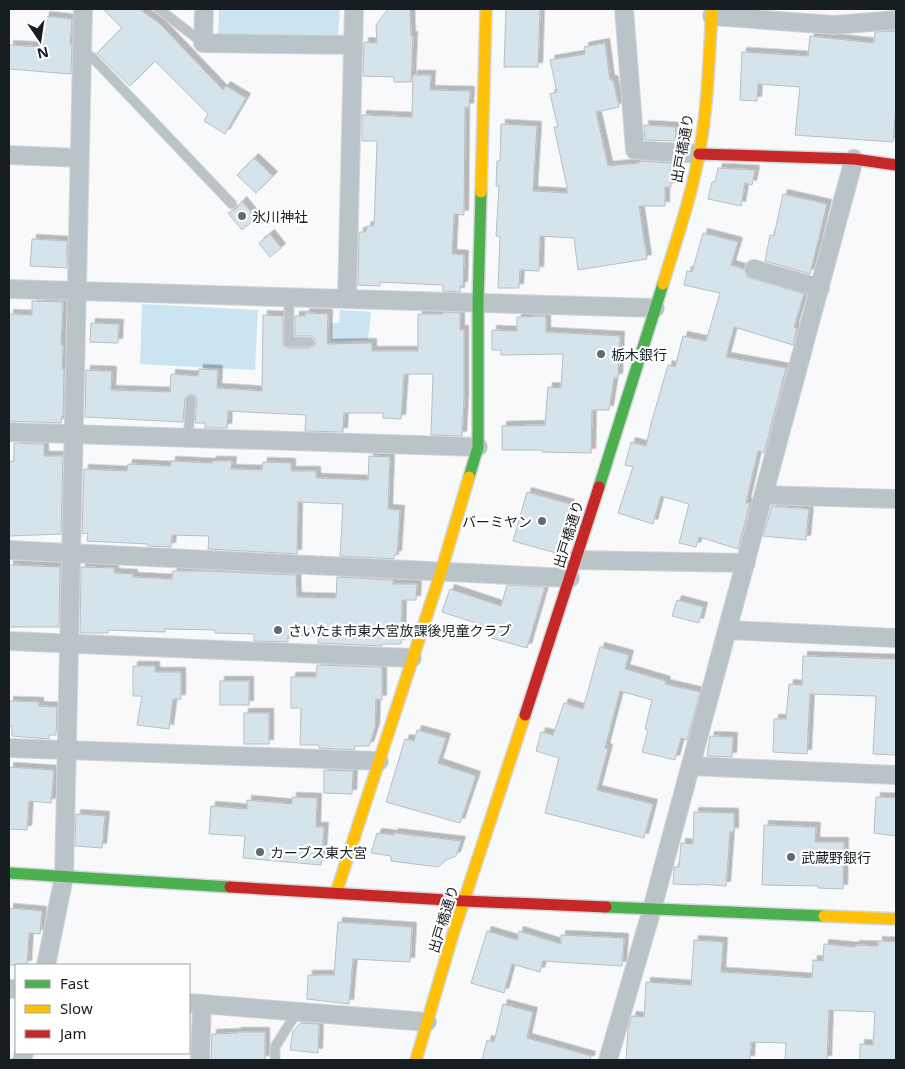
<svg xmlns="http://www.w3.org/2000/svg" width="905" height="1069" viewBox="0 0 905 1069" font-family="'Noto Sans','Noto Sans JP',sans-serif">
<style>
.green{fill:#cbe4f1}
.building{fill:#d5e4eb;stroke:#b9bec1;filter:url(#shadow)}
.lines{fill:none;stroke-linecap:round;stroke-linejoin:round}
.lane-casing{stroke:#d4d6d7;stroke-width:11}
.street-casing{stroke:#d4d6d7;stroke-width:20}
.fast-casing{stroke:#d4d6d7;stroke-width:14}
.slow-casing{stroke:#d4d6d7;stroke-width:14}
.jam-casing{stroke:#d4d6d7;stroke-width:14}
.lane{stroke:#bac3c7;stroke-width:9}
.street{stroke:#bac3c7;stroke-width:18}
.fast{stroke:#4caf50;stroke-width:11}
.slow{stroke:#ffc107;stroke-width:11}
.jam{stroke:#c62828;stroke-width:11}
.poi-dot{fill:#656b6d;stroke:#fff;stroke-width:2}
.labels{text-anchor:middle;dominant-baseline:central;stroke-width:4.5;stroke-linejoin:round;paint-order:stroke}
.street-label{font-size:14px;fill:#161e21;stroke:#fff}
.poi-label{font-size:14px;fill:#161e21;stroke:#fff;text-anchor:start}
</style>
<defs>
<filter id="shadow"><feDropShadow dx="4.5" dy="-4.5" stdDeviation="0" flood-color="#0004"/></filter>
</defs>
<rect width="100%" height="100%" fill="#f7f9fb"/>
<g class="green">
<path d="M219,9H340L338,35L218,34Z"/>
<path d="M142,304L258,310L255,370L140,364Z"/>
<path d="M340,310L371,312L368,340L331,341V323H339Z"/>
</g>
<g class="building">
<path d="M103,9H139L159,23L223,90L226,86L246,98L225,134L204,121L208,114L155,61L130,86L97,53L122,28Z"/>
<path d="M388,9H410L411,36H413L411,82H394V77L363,76L364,42L377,43L376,25Z"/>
<path d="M506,9H540L538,67H504Z"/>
<path d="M45,16L72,19L70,44H72L71,74L9,69V45L42,47Z"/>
<path d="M896,31V109L893,142L795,135L800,87L758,84L757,101L740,100L742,52L808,56L810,36L874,43L875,32Z"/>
<path d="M605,43L610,80H613L619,107L596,112L608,166L639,163L640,161L671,163V187H665V206H639L647,259L578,270L574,238L540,236L539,271L520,270L519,288H498L500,237L496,236L499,186H496L497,161H500L501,124L537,126L533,191L567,193V187L554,127H558L550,94L557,92L550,60L585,54L584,47Z"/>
<path d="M413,75H431L430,90L470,91L469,108L465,107L464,215L454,214L452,254L464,255L463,286H460V292L443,291V285L380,282V286L358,285L359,232H366L367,226H374L377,141H362V115L412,117Z"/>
<path d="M644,125L676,127L675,141L645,140Z"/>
<path d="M254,158L273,176L256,193L237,175Z"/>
<path d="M718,168L755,170L752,185L745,183L741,206L708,199L712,182H715Z"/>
<path d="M783,194L827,204L810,274L765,261L770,235L774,236Z"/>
<path d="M242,201L256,218L242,230L228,213L236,209Z"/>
<path d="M703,233L738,242L731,265L744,269L747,277L804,294L794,327L797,328L793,345L734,327L726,357L786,368L764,453L758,451L746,503H750L738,549L699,537L696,547L679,543L689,504L661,496L653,524L618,513L633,467L625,465L631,442L646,446L651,424L668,365L675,367L683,336L706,341L720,293L684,285L687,271L692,272Z"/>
<path d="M270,234L281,248L270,257L259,243Z"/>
<path d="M32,239L67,241V268L30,266Z"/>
<path d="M32,301L63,302L61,345H63L62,369H64L63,416H62L61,423L9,421V314L32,315Z"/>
<path d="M443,312L460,313V330H464V399L462,436L431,435L433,374H404L401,419L383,418V413H344L343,432L305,431L306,415L228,411L227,428H205V423H195L197,400L195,395L191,394L188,395L185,399L183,422L85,417L86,370L112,371L111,390L170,392L171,374L198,376L199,369L218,370L217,388L262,391L263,315L283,316V342L284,346L289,348H309L315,345V339L312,336H295V316H305V313L328,314L327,344L372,343V351H418V314H443Z"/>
<path d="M546,316V332L620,336L618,378H614L609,410H592L591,453L542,452V450H502V426L545,425L548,387L561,388L563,354L501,355V350H492V330L517,331V317Z"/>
<path d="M91,323L119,324L118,343L90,342Z"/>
<path d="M14,443L44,444V456H63L61,534L9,536V461L14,462Z"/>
<path d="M369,456L390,457L388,509L400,510L397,555H394V559L340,556L343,504L298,502L297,554L208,549L209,536L172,535L171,547L148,546V544L87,541L88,533L82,534L84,469L127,471L128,464L171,466V461L212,463V461H232L231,469L262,470L263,462L291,463V471H316V478L368,480Z"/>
<path d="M527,492L570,504L556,553L513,541Z"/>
<path d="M772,506L809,509L806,540L763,536Z"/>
<path d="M9,565L60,567L59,627H9Z"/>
<path d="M81,567L114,568V573L133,574V577L172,579L173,571H207L296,575L297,597L336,598L337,577L393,580V584H417L416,600H402L401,644H382V646L318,643V636L288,635V642L254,641V634L215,633V630L165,629V632L108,630V633H80Z"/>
<path d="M507,585L545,587L527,648L491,638L494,629L442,612L450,589L501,606Z"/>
<path d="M677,600L703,607L699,623L672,616Z"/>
<path d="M600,647L629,655L625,669L666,681L665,684L700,692L687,740L681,738L675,760L642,752L648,730L645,729L652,700L620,691L605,748L608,749L597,790L653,804L644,838L545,813L559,758L536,751L541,732L553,735L564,703L583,709Z"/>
<path d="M803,656L896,659V755L873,754L876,696L810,694L807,754L773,752L774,719H786L789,684L802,685Z"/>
<path d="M317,665L382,667V700L376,699L375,728L369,746H355L354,750L319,748V745H300L301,708H291V677H316Z"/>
<path d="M133,666H155V672H181V699H173L169,729L137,725L142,696H133Z"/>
<rect x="220" y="681" width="29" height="24"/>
<path d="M9,701L39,702V706L57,707L56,735H49V739L12,736V726H9Z"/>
<rect x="244" y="713" width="25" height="31"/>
<path d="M417,730L446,738L438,763L476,776L460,823L386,802L405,739L414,741Z"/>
<path d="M710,736L733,737L732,757L707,756Z"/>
<path d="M9,767L54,770L51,803L29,801L27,830L9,829Z"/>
<path d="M324,770L353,771L352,794L324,793Z"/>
<path d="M292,797L317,798L316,827H324L321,865L243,858L245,836L209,834L211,806L247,809V800L292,804Z"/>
<path d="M876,797L896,798V836L874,833Z"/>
<path d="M694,812L734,813V832H730L726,886L700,884V885L673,884L674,867H679L681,843L693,844Z"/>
<path d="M76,814L105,816L102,848L75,846Z"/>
<path d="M764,825L816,827L815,842H844L843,889L818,888V886L762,885Z"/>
<path d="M377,833L394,835V833L461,841L456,856L446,860L438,867L391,861V856L371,853Z"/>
<path d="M9,908L42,911L40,934L29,933L27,965H9Z"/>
<path d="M338,922L412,927L410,962L353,959L349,1004L307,999L308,975H334Z"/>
<path d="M487,931L517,940L519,931L561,944V935L624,938L622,966L543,961L540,972L512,964L504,993L471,983Z"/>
<path d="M694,940L723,942L721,972L812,978L813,960L823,961L824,944L855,947V945L878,946V941L896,942V1060H860V1044L873,1045L875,1012L829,1010L827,1060H785L786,1043L751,1042L750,1060H626L628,1029L632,1016L644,1017L646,982L691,985Z"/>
<path d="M503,1004L533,1012L527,1038L591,1056L590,1060H482L487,1040L494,1042Z"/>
<path d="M301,1023L319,1024L318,1053L290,1050L293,1031Z"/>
<path d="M237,1032H265V1060H211L212,1034L237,1033Z"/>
</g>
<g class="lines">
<g class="lane-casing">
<g id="lane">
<path d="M159,9L203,43"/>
<path d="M82,52L92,57L232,204"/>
<path d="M289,297V342H309"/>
<path d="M188,438L191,400"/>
<path d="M275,1060V1047L297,1012"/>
</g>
</g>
<g class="street-casing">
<g id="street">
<path d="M204,9L203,43L353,45"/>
<path d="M624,9L635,150L699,154"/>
<path d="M712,16L834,25L896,20"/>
<path d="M9,155L80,158"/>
<path d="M754,269L820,288"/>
<path d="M9,289L655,308"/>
<path d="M347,299L354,9"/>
<path d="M9,432L478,447"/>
<path d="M764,495L896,499"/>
<path d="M9,550L570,578"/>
<path d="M575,560L746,563"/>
<path d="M728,630L896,638"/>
<path d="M9,641L412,658"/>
<path d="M9,748L379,761"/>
<path d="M691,766L896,775"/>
<path d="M46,965L64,877L83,9"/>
<path d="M9,989H16"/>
<path d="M189,1003L427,1022"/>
<path d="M22,1060L24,1053"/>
<path d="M200,1060L202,1004"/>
<path d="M608,1060L652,909L854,159"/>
</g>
</g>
<g class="fast-casing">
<g id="fast">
<path d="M469,477L478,447V303L481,192"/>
<path d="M599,487L663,284"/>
<path d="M9,873L230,887"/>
<path d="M606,907L824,916"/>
</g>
</g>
<g class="slow-casing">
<g id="slow">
<path d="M481,192L486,9"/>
<path d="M663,284C676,241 691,198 699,154C708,107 709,57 712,9"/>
<path d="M336,893L441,572L469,477"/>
<path d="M824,916L896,919"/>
<path d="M416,1060L453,934L525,715"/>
</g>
</g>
<g class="jam-casing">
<g id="jam">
<path d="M699,154L854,159L896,165"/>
<path d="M525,715L599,487"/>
<path d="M230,887L464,901L606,907"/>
</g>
</g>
<use href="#lane" class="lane"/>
<use href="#street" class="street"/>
<use href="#fast" class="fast"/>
<use href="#slow" class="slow"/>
<use href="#jam" class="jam"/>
</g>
<g class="poi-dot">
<circle cx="242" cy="216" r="5"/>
<circle cx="601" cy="354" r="5"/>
<circle cx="542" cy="521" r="5"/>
<circle cx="278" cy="630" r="5"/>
<circle cx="260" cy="852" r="5"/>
<circle cx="791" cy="857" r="5"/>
</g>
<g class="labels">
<g class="street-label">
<text transform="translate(682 148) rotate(-80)">出戸橋通り</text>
<text transform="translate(568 534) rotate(-73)">出戸橋通り</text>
<text transform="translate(443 919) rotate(-73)">出戸橋通り</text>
</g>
<g class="poi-label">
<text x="252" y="216">氷川神社</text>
<text x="611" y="354">栃木銀行</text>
<text x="532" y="521" text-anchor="end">バーミヤン</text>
<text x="288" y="630">さいたま市東大宮放課後児童クラブ</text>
<text x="270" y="852">カーブス東大宮</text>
<text x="801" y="857">武蔵野銀行</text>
</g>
</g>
<rect width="905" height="1069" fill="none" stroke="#161e21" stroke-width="20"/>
<rect x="15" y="964" width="175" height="90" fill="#ffffff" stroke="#a2a5a6"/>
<rect x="25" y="980" width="25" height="8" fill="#4caf50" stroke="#a2a5a6"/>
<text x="60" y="989" font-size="15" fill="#161e21">Fast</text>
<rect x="25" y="1005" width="25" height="8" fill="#ffc107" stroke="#a2a5a6"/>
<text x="60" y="1014" font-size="15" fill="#161e21">Slow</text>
<rect x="25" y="1030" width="25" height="8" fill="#c62828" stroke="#a2a5a6"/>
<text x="60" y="1039" font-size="15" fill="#161e21">Jam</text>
<g transform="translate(40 40) rotate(167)" stroke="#ffffff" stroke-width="4" paint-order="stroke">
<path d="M0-4L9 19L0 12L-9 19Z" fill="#161e21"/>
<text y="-8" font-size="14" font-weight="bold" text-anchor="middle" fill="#161e21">N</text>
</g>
</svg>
